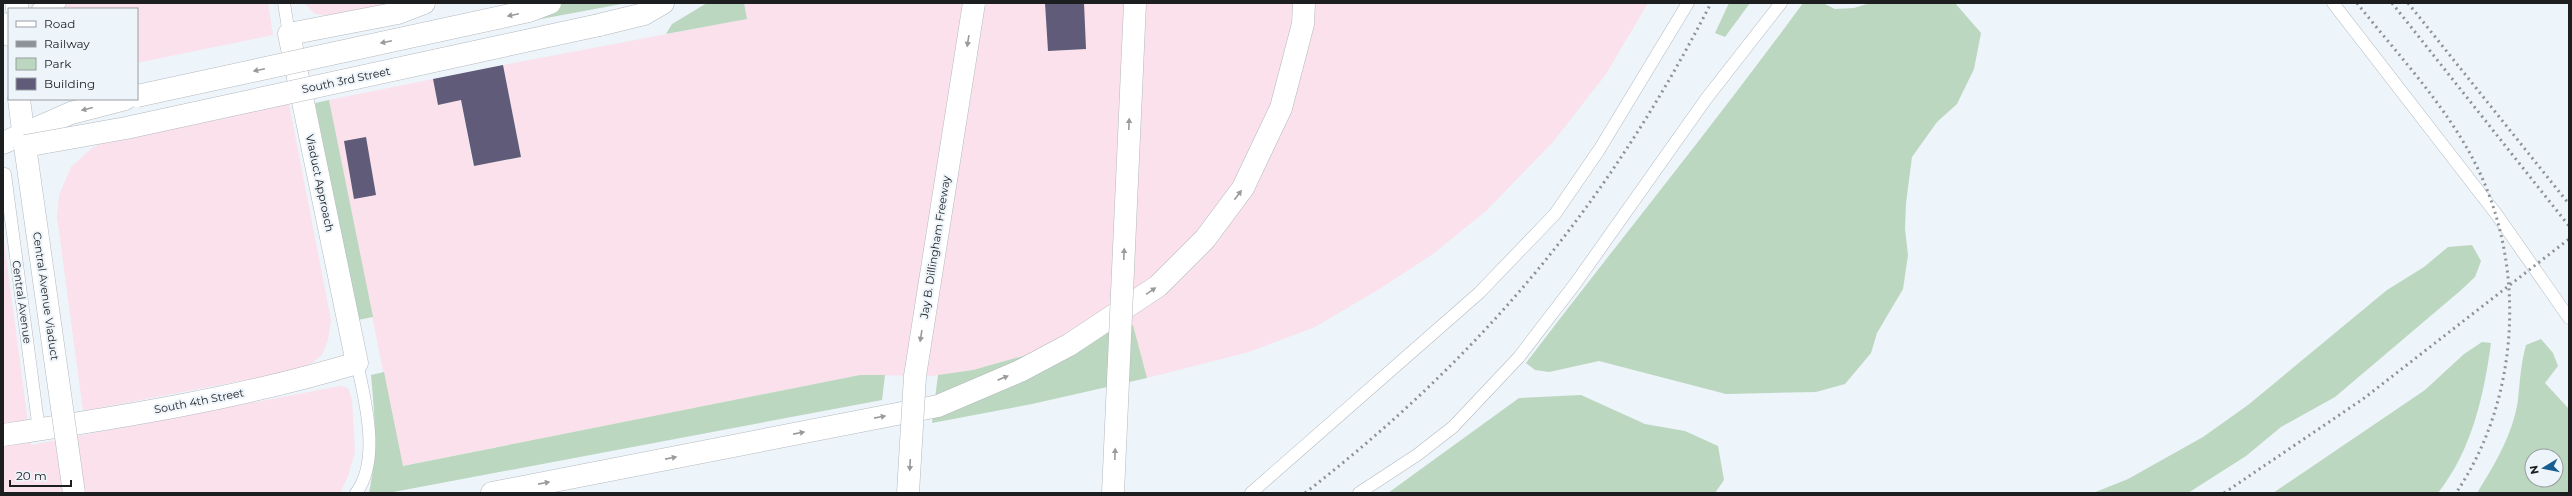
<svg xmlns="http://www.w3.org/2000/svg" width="2572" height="496" viewBox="0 0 2572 496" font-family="Montserrat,sans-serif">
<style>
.industrial{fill:#fae1eb}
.green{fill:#bcd7bf;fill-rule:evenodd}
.building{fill:#5f5b79}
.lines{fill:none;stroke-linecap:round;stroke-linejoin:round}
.lane-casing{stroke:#b3b9bf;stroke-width:13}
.street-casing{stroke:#b3b9bf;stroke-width:23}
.secondary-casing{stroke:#b3b9bf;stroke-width:23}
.highway-casing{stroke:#b3b9bf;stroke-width:23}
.lane{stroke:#fff;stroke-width:12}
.street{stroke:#fff;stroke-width:22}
.secondary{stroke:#fff;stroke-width:22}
.highway{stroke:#fff;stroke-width:22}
.rail{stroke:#8d9296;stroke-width:3;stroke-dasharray:2 4;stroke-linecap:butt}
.street-bridge-casing{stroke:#b3b9bf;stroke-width:23;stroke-linecap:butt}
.secondary-bridge-casing{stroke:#b3b9bf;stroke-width:23;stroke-linecap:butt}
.highway-bridge-casing{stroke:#b3b9bf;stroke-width:23;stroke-linecap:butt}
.street-bridge{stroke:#fff;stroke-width:22}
.secondary-bridge{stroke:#fff;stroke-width:22}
.highway-bridge{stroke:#fff;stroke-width:22}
.oneway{fill:#999a9b}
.labels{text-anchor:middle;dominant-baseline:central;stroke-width:4;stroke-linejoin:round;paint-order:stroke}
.street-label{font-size:11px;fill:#1c1e20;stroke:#edf4fa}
</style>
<rect width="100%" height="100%" fill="#edf4fa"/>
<g class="industrial">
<path d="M30,3H268L273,35L137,63V9H31Z"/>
<path d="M304,3H389L375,8L331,16L315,14Z"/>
<path d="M744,3H1648L1606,74L1553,142L1486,211L1433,254L1381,288L1315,327L1249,352L1147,378L1132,325L973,370L932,376L860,375L402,466L329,100L433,79L438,105L461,100L473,166L521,157L503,65L747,19Z"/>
<path d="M289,104L331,320L328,340L322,355L304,369L83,411L57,217L59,195L71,167L92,148L106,141Z"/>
<path d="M3,234L31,445L340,386L348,388L352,400L355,452L348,476L340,493H3Z"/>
</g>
<g class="green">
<path d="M510,3H627L514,24Z"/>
<path d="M707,3H744L747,19L666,34L672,24Z"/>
<path d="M1729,3H1750L1725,37L1715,33Z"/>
<path d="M1803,3H1823L1835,9L1854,8L1870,3H1955L1981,33L1974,69L1957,104L1937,122L1912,157L1906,203L1905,229L1908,255L1903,289L1877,333L1871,353L1845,384L1816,392L1726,394L1599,361L1549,372L1535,370L1526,363C1618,242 1714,125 1803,3Z"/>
<path d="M329,100L373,317L358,320L315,103Z"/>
<path d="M2472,245L2481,261L2475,277L2460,291L2335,397L2281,427L2246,456L2188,493H2093L2128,479L2203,437L2248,405L2387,290L2424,267L2448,247Z"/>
<path d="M1133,325L1147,378L1032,404L932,423L938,375L973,370Z"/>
<path d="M2541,339L2553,353L2558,366L2545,383L2569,409V493H2477C2495,464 2513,434 2518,400C2520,380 2521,363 2526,345ZM2532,456H2556V480H2532Z"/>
<path d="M2482,342L2491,343C2484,395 2472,450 2438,493H2273L2425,390L2464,354Z"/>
<path d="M384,372L403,466L860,375H885L882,400L388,493H369C378,450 375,419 371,375Z"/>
<path d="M1581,395L1645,424L1685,431L1718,446L1724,480L1715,493H1388L1519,398Z"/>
</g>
<g class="building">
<path d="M1045,3H1084L1086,49L1048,51Z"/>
<path d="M503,65L521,157L474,166L461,100L438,105L433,79Z"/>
<path d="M366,137L376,195L354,199L344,141Z"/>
</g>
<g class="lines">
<g class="lane-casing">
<g id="lane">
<path d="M284,3L289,34"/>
<path d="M2333,3L2497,215L2569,318"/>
<path d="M38,9L60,3"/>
<path d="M5,174L39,430"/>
<path d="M356,493C381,460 365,400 357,363"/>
<path d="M1251,493L1479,293L1555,214L1599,150L1688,3"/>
<path d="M1359,493L1417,455L1453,427L1519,357L1575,284L1706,99L1781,3"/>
</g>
</g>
<g class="street-casing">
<g id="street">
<path d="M599,25L644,14L663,3"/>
<path d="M3,435C122,417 241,398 357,363L289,34L398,13L424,3"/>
</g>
</g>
<g class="secondary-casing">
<g id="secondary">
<path d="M17,9V3"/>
<path d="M3,24L9,35"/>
<path d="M19,99L25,146"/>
</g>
</g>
<g class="highway-casing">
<g id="highway">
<path d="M3,143L71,113L125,99"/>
<path d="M492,493L938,406L1020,371L1069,345L1158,286L1205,239L1243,188L1281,108L1303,24L1304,3"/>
</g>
</g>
<use href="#lane" class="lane"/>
<use href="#street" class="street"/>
<use href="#secondary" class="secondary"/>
<use href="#highway" class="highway"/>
<g class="rail">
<path d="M2357,3C2397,54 2444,103 2474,161C2527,263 2521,397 2456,493"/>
<path d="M2392,3L2569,226"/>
<path d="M2408,3L2569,204"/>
<path d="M1305,493C1483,355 1608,204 1711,3"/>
<path d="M2224,493L2363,399L2569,239"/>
</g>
<g class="street-bridge-casing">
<path id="street-bridge" d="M25,146L126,128L599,25"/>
</g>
<g class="secondary-bridge-casing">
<path id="secondary-bridge" d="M25,146L74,493"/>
</g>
<g class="highway-bridge-casing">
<g id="highway-bridge">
<path d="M137,96L529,11L550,3"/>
<path d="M908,493L915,376L974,3"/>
<path d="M1113,493L1135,3"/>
</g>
</g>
<use href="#street-bridge" class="street-bridge"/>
<use href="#secondary-bridge" class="secondary-bridge"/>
<use href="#highway-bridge" class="highway-bridge"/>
</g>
<defs><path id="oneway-solid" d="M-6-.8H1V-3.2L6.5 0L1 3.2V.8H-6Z"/></defs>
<g class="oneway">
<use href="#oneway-solid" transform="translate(513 15) rotate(168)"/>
<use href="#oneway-solid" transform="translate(968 41) rotate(99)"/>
<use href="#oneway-solid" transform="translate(386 42) rotate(168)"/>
<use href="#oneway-solid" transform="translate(259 70) rotate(168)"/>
<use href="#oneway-solid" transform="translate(87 109) rotate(166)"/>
<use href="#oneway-solid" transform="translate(1129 124) rotate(-88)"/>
<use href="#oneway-solid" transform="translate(1238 195) rotate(-53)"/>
<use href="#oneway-solid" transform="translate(1124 254) rotate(-88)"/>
<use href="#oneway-solid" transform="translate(1151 291) rotate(-34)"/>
<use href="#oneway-solid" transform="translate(921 336) rotate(99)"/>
<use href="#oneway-solid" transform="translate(1003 378) rotate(-23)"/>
<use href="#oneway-solid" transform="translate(880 417) rotate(-11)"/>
<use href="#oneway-solid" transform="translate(799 433) rotate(-11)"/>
<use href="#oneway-solid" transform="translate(1115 454) rotate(-88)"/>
<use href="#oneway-solid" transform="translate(671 458) rotate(-11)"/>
<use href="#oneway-solid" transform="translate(910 465) rotate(93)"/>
<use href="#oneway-solid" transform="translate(544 483) rotate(-11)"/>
</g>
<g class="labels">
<g class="street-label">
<text transform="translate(346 80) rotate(-12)">South 3rd Street</text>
<text transform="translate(320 183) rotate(78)">Viaduct Approach</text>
<text transform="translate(935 247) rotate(-81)">Jay B. Dillingham Freeway</text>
<text transform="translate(46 296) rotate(82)">Central Avenue Viaduct</text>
<text transform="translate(22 302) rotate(82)">Central Avenue</text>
<text transform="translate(199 401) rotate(-11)">South 4th Street</text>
</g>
</g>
<rect width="2572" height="496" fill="none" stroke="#1c1e20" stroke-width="8"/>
<rect x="8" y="8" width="130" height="92" fill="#edf4fa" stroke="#999ea3"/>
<rect x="16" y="21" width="20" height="6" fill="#ffffff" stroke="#999ea3"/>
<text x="44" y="28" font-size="12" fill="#1c1e20">Road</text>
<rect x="16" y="41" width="20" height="6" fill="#8d9296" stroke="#999ea3"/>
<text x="44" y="48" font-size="12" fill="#1c1e20">Railway</text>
<rect x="16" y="58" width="20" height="12" fill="#bcd7bf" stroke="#999ea3"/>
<text x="44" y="68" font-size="12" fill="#1c1e20">Park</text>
<rect x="16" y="78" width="20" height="12" fill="#5f5b79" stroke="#999ea3"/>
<text x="44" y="88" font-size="12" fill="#1c1e20">Building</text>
<g transform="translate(2544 468) rotate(260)"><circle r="19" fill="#edf4fa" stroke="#999ea3"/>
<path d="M0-3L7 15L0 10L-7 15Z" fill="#175d91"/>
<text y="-6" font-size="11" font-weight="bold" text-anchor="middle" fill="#1c1e20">N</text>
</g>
<path d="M10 480v6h61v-6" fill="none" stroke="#1c1e20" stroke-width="2"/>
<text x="16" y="480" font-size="12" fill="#1c1e20" stroke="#edf4fa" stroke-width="3" paint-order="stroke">20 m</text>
</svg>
